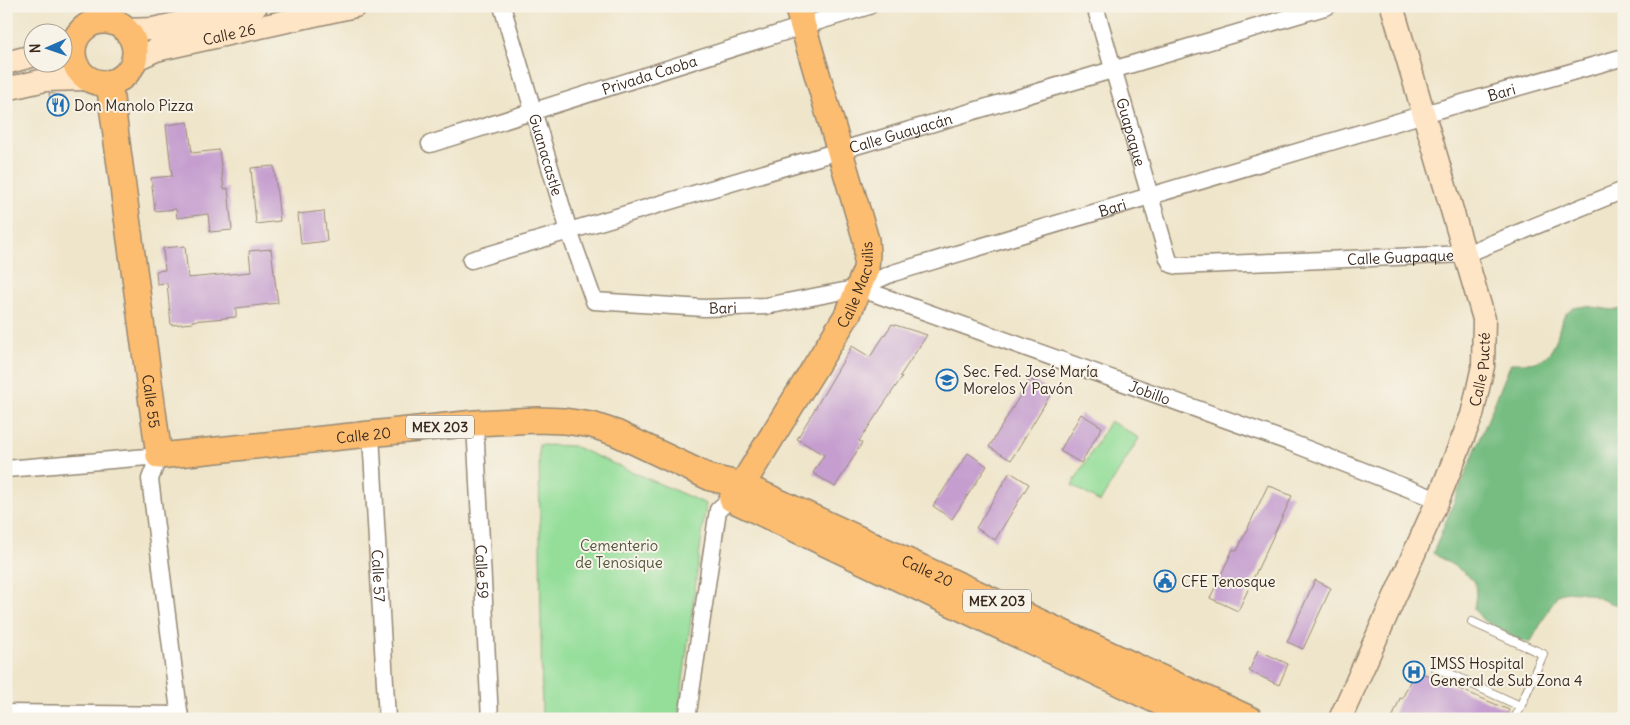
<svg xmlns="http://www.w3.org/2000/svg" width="1630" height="725" viewBox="0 0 1630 725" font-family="Delius,sans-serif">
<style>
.green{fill:#94de9a;stroke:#68845c}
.forest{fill:#77bd82;stroke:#597450}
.building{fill:#c59ecf}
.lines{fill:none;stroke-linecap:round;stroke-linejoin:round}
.lane-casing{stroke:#958874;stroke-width:10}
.street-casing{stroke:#958874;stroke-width:19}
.secondary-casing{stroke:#958874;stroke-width:25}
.primary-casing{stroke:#958874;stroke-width:28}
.lane{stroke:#fff;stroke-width:8}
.street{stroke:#fff;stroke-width:16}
.secondary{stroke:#fee5c5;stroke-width:22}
.primary{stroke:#fcbd6f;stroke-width:25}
.labels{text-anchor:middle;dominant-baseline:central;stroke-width:4;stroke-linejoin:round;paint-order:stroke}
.shield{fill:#f7f3e8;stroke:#73665b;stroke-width:1}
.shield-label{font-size:14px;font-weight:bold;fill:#3b2a1e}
.street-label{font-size:15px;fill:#3b2a1e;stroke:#f7f3e8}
.poi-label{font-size:15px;fill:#3b2a1e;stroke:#f7f3e8;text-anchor:start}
.park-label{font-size:15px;fill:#51573d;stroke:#f7f3e8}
</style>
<rect width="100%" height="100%" fill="#f7f3e8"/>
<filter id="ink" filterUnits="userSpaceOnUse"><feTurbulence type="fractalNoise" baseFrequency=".02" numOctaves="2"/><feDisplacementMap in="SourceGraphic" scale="10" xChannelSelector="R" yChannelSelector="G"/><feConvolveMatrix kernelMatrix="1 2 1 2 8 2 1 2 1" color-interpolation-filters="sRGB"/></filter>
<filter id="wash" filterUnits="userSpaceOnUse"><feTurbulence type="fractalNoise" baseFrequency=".0096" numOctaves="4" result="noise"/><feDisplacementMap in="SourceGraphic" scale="20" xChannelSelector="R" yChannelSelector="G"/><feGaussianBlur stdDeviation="1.12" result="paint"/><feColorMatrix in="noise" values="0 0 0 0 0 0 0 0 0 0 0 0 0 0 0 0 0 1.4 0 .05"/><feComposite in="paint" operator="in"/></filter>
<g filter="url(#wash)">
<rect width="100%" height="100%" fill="#efe5ca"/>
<g class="green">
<path d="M1110,421L1139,438L1100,502L1072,485Z"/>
<path d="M539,445L573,446L706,504L678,719H542Z"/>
</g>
<path class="forest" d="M1586,306L1612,310L1624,309V606C1599,603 1585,584 1557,595L1530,643L1518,639L1483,620L1474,609L1476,595L1475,582C1461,568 1449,564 1433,553L1511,363C1519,363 1531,364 1538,361C1565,350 1553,315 1574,308C1577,307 1582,307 1586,306Z"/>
<g id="blocks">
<g class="building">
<path d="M49,93L64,96L66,113L52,114Z"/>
<path d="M188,122L192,153L219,150L224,189L228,188L232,230L210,232L208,214L177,218L176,209L155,211L151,178L172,176L166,125Z"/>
<path d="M274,166L280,221L256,224L251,168Z"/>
<path d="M324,211L327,241L301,244L298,214Z"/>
<path d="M185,246L188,278L251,272L249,251L271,249L278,303L236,308V317L192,321L193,323L171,325L167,283L157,284L156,271L165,270L163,248Z"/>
<path d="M892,324L927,335L900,376L902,377L859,441L862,443L835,487L813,473L824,455L797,439L852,346L870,357Z"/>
<path d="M1030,379L1052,392L1011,460L989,447Z"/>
<path d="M1081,414L1102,427L1081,463L1060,451Z"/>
<path d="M968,453L987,466L952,519L933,506Z"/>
<path d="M1010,472L1029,484L995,540L976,528Z"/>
<path d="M1268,485L1292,496L1238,611L1210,598L1233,549L1237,551Z"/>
<path d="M1315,580L1331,588L1303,649L1287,642Z"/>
<path d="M1258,650L1288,664L1279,685L1249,671Z"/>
<path d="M1415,670L1509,710L1505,719H1392L1400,698L1402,699Z"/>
</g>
</g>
</g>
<g filter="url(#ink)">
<use href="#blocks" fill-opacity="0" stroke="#958874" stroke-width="1"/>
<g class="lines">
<g class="lane-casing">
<g id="lane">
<path d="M1472,622L1543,654L1515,719"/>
<path d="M1435,667L1520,706"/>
</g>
</g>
<g class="street-casing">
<g id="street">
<path id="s1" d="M502,6L569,231L594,301L704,308L766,306L859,288L893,273L1424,114L1624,57"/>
<path id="s2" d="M1095,6L1168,258L1171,264L1178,266L1466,254L1624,190"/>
<path id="s3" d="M430,144L803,26L869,6"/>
<path id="s4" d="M471,260L1328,6"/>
<path id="s5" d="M859,288L1289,442L1438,500"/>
<path id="s6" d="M475,423L490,719"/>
<path id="s7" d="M371,434L387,719"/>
<path d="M6,469L159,456L150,479L180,719"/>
<path d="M6,713L180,715"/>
<path d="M687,719L718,510L731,498"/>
</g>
</g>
<g class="secondary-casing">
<g id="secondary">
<path d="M125,30L153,29L256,6"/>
<path d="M62,45L76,39"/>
<path id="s8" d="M134,60L156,50L355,6"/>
<path d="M6,63L32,56"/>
<path d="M6,89L45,80L88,79"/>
<path id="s9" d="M1340,719L1438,500L1472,415L1483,366L1484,319L1392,6"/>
</g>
</g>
<g class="primary-casing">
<g id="primary">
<circle cx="104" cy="52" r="31"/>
<path id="s10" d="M109,83L159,456L475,423L537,420L564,421L592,425L616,433L711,478L742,485L1250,719"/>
<path id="s11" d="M733,496L742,485L849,312L866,269L867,254L866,240L797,6"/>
<path d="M732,499L1195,719"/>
</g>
</g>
<use href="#lane" class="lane"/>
<use href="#street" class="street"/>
<use href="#secondary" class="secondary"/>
<use href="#primary" class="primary"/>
</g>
</g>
<defs>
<g id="restaurant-ring" transform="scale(1.125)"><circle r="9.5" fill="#f7f3e8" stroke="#1f6fb2" stroke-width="1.5"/><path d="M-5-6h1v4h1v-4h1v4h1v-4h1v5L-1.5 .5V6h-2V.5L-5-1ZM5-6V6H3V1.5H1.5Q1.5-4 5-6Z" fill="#1f6fb2"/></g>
<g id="school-ring" transform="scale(1.125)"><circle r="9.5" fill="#f7f3e8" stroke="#1f6fb2" stroke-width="1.5"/><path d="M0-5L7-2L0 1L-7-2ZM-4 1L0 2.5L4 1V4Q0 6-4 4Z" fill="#1f6fb2"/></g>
<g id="civic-ring" transform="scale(1.125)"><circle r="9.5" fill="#f7f3e8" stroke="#1f6fb2" stroke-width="1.5"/><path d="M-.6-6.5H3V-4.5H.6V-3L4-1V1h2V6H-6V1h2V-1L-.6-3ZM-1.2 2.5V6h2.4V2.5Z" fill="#1f6fb2"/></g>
<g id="hospital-ring" transform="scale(1.125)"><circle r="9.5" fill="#f7f3e8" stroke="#1f6fb2" stroke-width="1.5"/><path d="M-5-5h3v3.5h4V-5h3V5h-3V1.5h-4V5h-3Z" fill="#1f6fb2"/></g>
</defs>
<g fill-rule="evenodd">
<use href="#restaurant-ring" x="58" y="105"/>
<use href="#school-ring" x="947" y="380"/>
<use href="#civic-ring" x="1165" y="581"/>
<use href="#hospital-ring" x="1414" y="672"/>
</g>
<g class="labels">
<g class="shield">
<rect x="406" y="415.5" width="68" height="23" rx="4"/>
<rect x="963" y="589.5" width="68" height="23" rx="4"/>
</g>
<g class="shield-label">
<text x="440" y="427">MEX 203</text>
<text x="997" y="601">MEX 203</text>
</g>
<g class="street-label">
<text stroke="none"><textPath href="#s8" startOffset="99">Calle 26</textPath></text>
<text stroke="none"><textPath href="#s3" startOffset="230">Privada Caoba</textPath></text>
<text stroke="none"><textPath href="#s1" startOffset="1248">Bari</textPath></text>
<text stroke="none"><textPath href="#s2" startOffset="131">Guapaque</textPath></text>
<text stroke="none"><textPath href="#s4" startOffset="448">Calle Guayacán</textPath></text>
<text stroke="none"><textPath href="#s1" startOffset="155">Guanacastle</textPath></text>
<text stroke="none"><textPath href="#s1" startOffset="842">Bari</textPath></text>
<text stroke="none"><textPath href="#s2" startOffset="499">Calle Guapaque</textPath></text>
<text stroke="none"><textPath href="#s11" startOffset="246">Calle Macuilis</textPath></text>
<text stroke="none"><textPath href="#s1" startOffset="438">Bari</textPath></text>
<text stroke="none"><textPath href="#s9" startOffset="378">Calle Pucté</textPath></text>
<text stroke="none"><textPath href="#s5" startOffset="309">Jobillo</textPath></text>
<text stroke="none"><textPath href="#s10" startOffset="321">Calle 55</textPath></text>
<text stroke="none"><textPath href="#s10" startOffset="582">Calle 20</textPath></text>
<text stroke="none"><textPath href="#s10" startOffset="1178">Calle 20</textPath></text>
<text stroke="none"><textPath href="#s6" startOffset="149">Calle 59</textPath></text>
<text stroke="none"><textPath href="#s7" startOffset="142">Calle 57</textPath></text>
</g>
<g class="poi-label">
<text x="74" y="105">Don Manolo Pizza</text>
<text x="963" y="371">Sec. Fed. José María<tspan x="963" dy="17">Morelos Y Pavón</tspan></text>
<text x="1181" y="581">CFE Tenosque</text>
<text x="1430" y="663">IMSS Hospital<tspan x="1430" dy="17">General de Sub Zona 4</tspan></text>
</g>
<g class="park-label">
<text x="619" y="545">Cementerio<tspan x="619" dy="17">de Tenosique</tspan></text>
</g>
</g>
<rect width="1630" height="725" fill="none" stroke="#f7f3e8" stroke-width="25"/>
<g transform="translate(48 48) rotate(268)"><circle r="24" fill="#f7f3e8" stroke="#aca397"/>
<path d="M0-4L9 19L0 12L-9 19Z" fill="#1f6fb2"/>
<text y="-8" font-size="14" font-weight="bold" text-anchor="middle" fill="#3b2a1e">N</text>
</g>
</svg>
